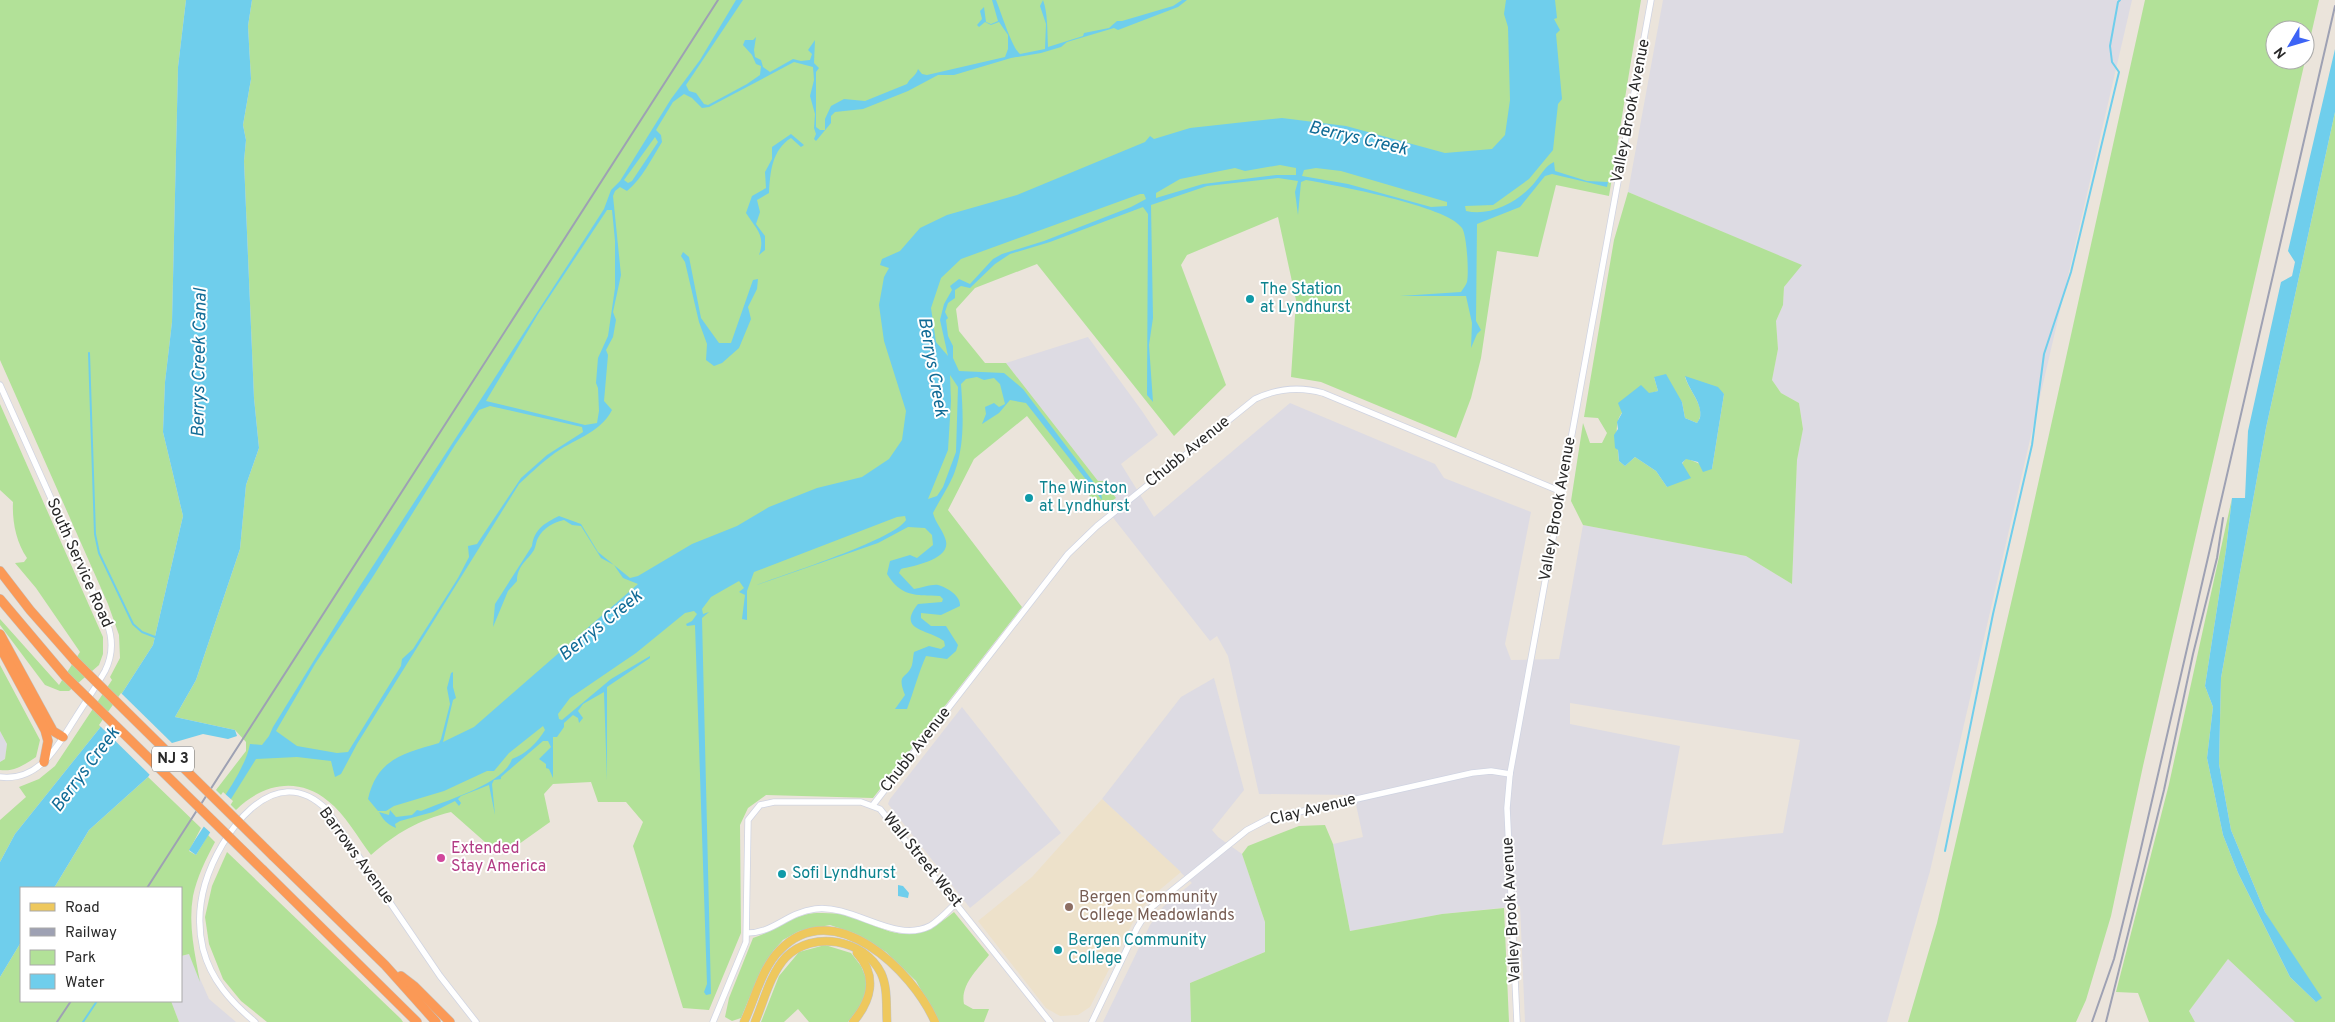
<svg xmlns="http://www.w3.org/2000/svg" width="2335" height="1022" viewBox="0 0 2335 1022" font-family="Overpass,sans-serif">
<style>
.industrial{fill:#dddbe3;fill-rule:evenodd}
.education{fill:#ede1ca}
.green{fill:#b2e198;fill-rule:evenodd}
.water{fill:#6fceec;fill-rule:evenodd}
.pier{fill:#ebe4db}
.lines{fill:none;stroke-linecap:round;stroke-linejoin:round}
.stream{stroke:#6fceec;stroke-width:2}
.minor-casing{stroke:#d0d4e2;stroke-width:7}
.major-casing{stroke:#c3c3c3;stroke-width:9}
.highway-casing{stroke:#c3c3c3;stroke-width:10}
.minor{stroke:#fff;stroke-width:5.5}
.major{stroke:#eec85d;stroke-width:8}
.highway{stroke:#fb9956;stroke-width:9}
.rail{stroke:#9ea1b3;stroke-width:2}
.highway-bridge-casing{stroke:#c3c3c3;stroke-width:10;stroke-linecap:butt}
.highway-bridge{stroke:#fb9956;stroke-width:9}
.culture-dot{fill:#0f9aa8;stroke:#fff;stroke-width:2}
.hotel-dot{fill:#d1479c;stroke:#fff;stroke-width:2}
.education-dot{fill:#8d6e63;stroke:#fff;stroke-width:2}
.labels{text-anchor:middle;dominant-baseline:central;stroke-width:4;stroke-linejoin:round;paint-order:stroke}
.shield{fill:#fff;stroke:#696969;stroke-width:1}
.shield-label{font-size:15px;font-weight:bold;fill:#292929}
.street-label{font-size:16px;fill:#292929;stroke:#fff}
.culture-label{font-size:16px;fill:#0d838f;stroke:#fff;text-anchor:start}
.hotel-label{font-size:16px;fill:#b23c85;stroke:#fff;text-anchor:start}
.education-label{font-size:16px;fill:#785e54;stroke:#fff;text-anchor:start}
.water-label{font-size:18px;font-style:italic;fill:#106b96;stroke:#fff}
</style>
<rect width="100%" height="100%" fill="#ebe4db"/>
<g class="industrial">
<path d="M1663,0H2132L1930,871L1887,1022H1525L1520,906L1442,914L1350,931L1333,844L1363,837L1354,795L1259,794L1228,656L1217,636L1210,641L1107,510L1116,498L1103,481H1098L1006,363L1088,337L1142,411L1158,435L1121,464L1154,517L1290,403L1435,464L1444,478L1531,512L1505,644L1511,660L1559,659L1583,525L1746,556L1792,584L1797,460L1803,428L1799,403L1781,393L1772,380L1778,349L1776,321L1783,305L1784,287L1801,265L1628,192ZM1570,703L1800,740L1783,833L1662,845L1680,746L1570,724Z"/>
<path d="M1214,678L1244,790L1212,830L1218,837L1242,854L1265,922V952L1190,983L1191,1022H1103L1150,925L1163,907L1192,883L1102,799L1181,697Z"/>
<path d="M962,707L1061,833L970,908L888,804L890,799Z"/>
<path d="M0,731L7,744L5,759L0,762Z"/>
<path d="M189,954L209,999L236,1022H179L171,1001H181V956Z"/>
<path d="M2228,959L2289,1016L2295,1022H2195L2189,1011Z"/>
</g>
<path class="education" d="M1102,799L1181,872L1150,898L1136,916L1090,1007L1078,1015L1060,1016L1046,1008L978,921L1032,877Z"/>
<g class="green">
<path d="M0,0H186L178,67L172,322L165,382L163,432L183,516L153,645L99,729L15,834L0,862V820L26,797L19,787L39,779L55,766L112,680L110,677L120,658L119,635L108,604L0,360Z"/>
<path d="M252,0H1641L1609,196L1556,185L1538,257L1497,251L1481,358L1471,398L1456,438L1321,382L1291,377L1296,300L1278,217L1187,255L1181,265L1226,385L1174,436L1037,264L975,288L956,309L959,331L985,363H1006L1098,481H1103L1116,498L1100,509L1027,416L974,459L948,510L1022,607L873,798L766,795L748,808L740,825L741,933L709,1010L683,1008L633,846L643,822L626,802H598L591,782L553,784L544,794L550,822L512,849L494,850L451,812C419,820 396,833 371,855C358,838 345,814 328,801C298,776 262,784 236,810L216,790L246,751V742L235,730L175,717L196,680L240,549L246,485L259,448L254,398L244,161L246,140L243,125L251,79L248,26Z"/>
<path d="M2145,0H2319L2143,766L2111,916L2086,1000L2076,1022H1908L1937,923L2027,534ZM2275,30H2305V60H2275Z"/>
<path d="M2335,112V1022H2295L2228,959L2189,1011L2195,1022H2149L2138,993L2116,992L2169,784L2232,498L2226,550L2205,686L2213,707L2207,758L2223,835L2238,873L2290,977L2316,1002L2265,912L2231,830L2219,764L2221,678L2266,428Z"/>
<path d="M1628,192L1802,265L1784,287L1783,305L1776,321L1778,349L1772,380L1781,393L1799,403L1803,429L1797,460L1792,584L1746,556L1583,525L1571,501L1583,423L1590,443H1602L1607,433L1598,418L1584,417L1614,240ZM1654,377L1682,402L1685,418L1697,423C1708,409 1690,393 1685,377L1724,394L1712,469L1686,458L1667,487L1656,471L1635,457L1625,466L1619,461C1618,451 1615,430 1618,421C1621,407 1645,394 1658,391Z"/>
<path d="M0,404L103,637V654L99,665L69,691H60L45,685L0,625V619L59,685L80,652L36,588L15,563L24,562L27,558C16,542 12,521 13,502L0,490Z"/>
<path d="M0,665L40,740L36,757C24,765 14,772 0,770V762L5,759L7,744L0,731Z"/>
<path d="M148,777L201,828L189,851L196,855L208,835L215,842C206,859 197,877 193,896C188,925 195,954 200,982L189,954L181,956V888H54L89,830Z"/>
<path d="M1325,825L1333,844L1350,931L1442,914L1504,908L1509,1022H1191L1190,983L1265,952V922L1242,854L1248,846L1299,826Z"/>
<path d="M227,852L401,1019L403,1022H267L241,1001L223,979L209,944L205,917L212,886Z"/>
<path d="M954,912L989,955C978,969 960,985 964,1004L973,1009H989L984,1022H939L916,981L886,952L854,933L830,925L799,931L783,940L774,950L761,970L741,1018L732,1021L725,1017L729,998L753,938C775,931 793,914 817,913C824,913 833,913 840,914C867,918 892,941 921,932C934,928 944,920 954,912Z"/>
<path d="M21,942V1001H171L179,1022H0V977Z"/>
<path d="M825,945L851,953L861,966L868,983L863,1003L848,1022H809L798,1009L784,1022H761L779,976L799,952Z"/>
</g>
<g class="water">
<path d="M186,0H252L248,26L251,79L243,125L246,140L244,161L254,398L259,448L246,485L240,549L196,680L175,717L235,730L237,736L228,739L203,734L172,743L148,777L89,830L54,888H21V942L0,977V862L15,834L99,729L153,645L183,516L163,432L165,382L172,322L178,67Z"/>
<path d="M736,0H743L686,85L689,91L696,93L704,104L708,105L747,84L760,75L761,66L756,64L752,55L743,45L745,40H753L756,37L754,50L755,57L761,60L763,67L770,72L793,59L801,61L810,60L812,54L808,50L815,40L814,63L819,68L816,72V127L820,130H825V119L831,106L844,99L865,101L907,84C910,78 916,76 918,69L922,74L927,75L1005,57L1008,49V35L999,22L991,25L985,22L979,27L977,25L982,19L980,11L984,7L986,22L991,24L998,21L992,0H996C1001,12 1012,48 1020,54L1045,49L1046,24L1040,6L1043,0C1048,14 1047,30 1048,47L1083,36L1084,33L1109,28L1117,21H1122L1173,6L1182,0H1187L1178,7L1118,30L1114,28L1067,42L1061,47L1041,53L1011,58L954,75H938L908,91L863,109L835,112L831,116V123L816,141L814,139L816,134L814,128L815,114L810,96L814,80L813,67L794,62L709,107L702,108L692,98L684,94L673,102L656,130L661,135L662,142C652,158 642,179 627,191L620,187L615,191L613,196L621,275L613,312L616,320L613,337L606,350L608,355L604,401L612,410C599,435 572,439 551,456C540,464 529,475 519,484L357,744L341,774L335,777L331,761L297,757L256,759L196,855L189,850C206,820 235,787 247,755C248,752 249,748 250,744L262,745L269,736L273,727L358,589L604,209L611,190L620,181L671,99L700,60ZM655,137L658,142L632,181L628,183L624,180ZM607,210H612L615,241V288L608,336L598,358L596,383L598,388L599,411L597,423L585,425L486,401L538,314ZM490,406L582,427L583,432L547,455L521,478L477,544L468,546L469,557L458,578L413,649L402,659L401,666L348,752L337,753L297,746L276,731L315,664L374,575L455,445L479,410Z"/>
<path d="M1506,0H1555L1557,18L1554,19L1560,30L1556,34L1562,99L1558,104L1553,150L1529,179L1493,205L1465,206L1466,211C1491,217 1520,201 1535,182C1541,175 1545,166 1554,162L1555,171L1587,181L1608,182L1607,187L1552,174L1545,176L1520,207L1477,224L1476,321L1481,330L1477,334L1471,348L1472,323L1466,296H1400L1461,292C1463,289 1466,285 1467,282C1469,274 1467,235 1462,228C1448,206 1334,185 1306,180L1301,182L1298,215L1295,192L1298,181L1278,178L1207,186L1151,205L1153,318L1149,345L1153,402L1147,395L1148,214L1143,207L1050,242L1010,254L995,264L970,288L961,286L955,290V298L948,303L945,312L948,318L946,320L948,336L953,346V358L959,371L1004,373L1023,389L1101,492L1102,500L1026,403L1010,400L999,413L982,424L986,414L985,407L994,403L999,407L1005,404L1000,384L994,378L984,380L977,377L966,379L961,384C963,413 965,443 955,471C950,485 940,499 933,513C935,522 942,529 945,538C954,559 914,566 901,569L899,573L914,589C921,588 932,584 938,585C948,588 961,596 960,606L941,615L921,613V618L931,626H946L958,645L956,651L947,659L926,656C918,674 914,691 907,709H895L905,695C896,672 907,680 912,665C913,661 913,656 914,652L929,646L941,649L945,646L944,641C929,629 896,631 918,604L942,602L943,599L940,596C915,595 901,597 887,574L890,561L910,555L917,558L933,545L932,535L925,528L908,527L878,543L754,586C782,575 894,540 906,520L905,516L897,517L754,572L747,591V620L742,619L745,595L739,592L744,588L739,581L711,597L702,609L703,614L709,612L702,618L711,994L706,995L704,992L707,984L695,625L687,626L686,624L692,621L697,614L694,611L685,613L636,653L570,698L558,714L559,719L562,720L611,679L650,656V658L607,687V780L604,692L583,704L578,711L583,718L579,723L578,718L573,715L564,723V727L557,737H553V778L549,769L546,768V764L539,759L551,747L548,741H543L501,777V779L494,780L492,784L495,815L489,785L461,796L458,799L461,803L459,806L455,801L433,812L400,821L395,824L396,828C387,824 383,820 379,812L389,815L390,810L396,817L412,815L417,810L421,811C444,801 504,784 512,759C526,754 537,743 545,730L543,726L509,753L494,771H487L444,791L394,806L386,811H378L368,799C377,759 404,753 439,743L441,739L450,704L447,688L451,673L453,672V687L456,698L453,700L443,742L474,727L638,584L623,578L614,565L601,558L581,526L572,525L564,520C554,522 543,528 538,538C536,541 536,546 534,550C527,561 517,566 517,581L508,591L493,627L495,604L532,546C534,529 545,523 559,516L581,524L598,552L630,578L638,576L692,544L737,526L769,507L817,488L862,477L889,459L902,440L906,411L884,341L879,305L884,277L889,268L880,265L882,259L900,251L920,228L947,215L1017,195L1145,142L1150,136L1154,139L1190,128L1282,118L1346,126L1445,153L1492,149L1505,135L1510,100L1508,27L1504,14ZM1280,165L1296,168V175H1276L1203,184L1156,198V193L1180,179L1235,168L1245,171ZM1316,168L1341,171L1447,202V206L1431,207L1348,184L1302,176L1304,170ZM1140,194H1144L1146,199L1131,207L1044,241L1002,254L993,259L970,284L959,279L950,286L952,290L944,304L940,320L948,356L936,342L931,308L941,278L961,259ZM950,375L958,387L956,452L943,487L937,496L928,499L948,450L951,401Z"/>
<path d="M2335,49V112L2266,428L2221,678L2219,764L2231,830L2265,912L2322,998L2316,1002L2290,977L2238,873L2223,835L2207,758L2213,707L2205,686L2226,550L2232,498H2245L2248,431L2281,282L2292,276L2295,262L2288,251Z"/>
<path d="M791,134L804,145L801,147L791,138C772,150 770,172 769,193L757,200L760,212L756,224L765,236V250L759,255C766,235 756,229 746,213L752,196L766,188L765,172L772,159V147Z"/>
<path d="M683,252L689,257L701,318L719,343H731L753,280L758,279L757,289L748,307L751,319L739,348L722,363L714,366L706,360L707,344L699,322L685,262L681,256Z"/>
<path d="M1666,374L1682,402L1685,418L1697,423L1700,418C1703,403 1689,391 1685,376L1718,387L1724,394L1712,469L1703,472L1698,462L1686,459L1682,463L1691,478L1667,487L1656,471L1635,457L1625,466L1619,461L1618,450L1615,448L1614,435L1618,429L1617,422L1622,413L1618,403L1641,385L1649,393L1658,391L1654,377Z"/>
<path d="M898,885L903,886L909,893L908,898L898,896Z"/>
</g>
<g class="pier">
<path d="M121,693L174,745L151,776L99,725Z"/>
<path d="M223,792L233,801L212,834L201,824Z"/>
</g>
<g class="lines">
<g class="stream">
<path d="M89,353L95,534L99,553L133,624L142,632L155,637"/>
<path d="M1945,851L1993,614L2032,445L2044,354L2071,272L2119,72L2112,62L2110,46L2118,2L2120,0"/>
<path d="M83,1022L97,1001"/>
</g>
<g class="minor-casing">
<g id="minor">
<path d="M0,385L107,623C113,639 113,655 105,671C96,687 86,701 76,717C58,745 40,782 0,777"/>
<path d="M873,805L1068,554L1097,526L1255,399C1278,388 1299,386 1323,393L1562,492"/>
<path d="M747,933C774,933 786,913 815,909C854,904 894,944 930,926C940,920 948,911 956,903"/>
<path d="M255,1022C231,1002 211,980 203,949C198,928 199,905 205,884C219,836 273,756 327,810L440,976L476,1022"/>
<path d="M713,1022L746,942L748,820L760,805L774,802H861L880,809L1050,1022"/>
<path d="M1092,1022L1137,928L1148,910L1247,830L1268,819L1472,773L1491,771L1510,774"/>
<path d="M1517,1022L1507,808L1510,774L1651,0"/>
</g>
</g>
<g class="major-casing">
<g id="major">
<path d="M744,1022C755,999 761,969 780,950C834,894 913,971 935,1022"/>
<path d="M755,1022C764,1001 770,974 786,957C813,930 864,939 881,973C888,988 886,1006 887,1022"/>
<path d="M853,1022C871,1001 878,976 857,953"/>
</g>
</g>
<g class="highway-casing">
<g id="highway">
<path d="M0,571L30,610L75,661"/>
<path d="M0,599L65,676"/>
<path d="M0,634L53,731L63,737"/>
<path d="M0,647L45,730L48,741L44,762"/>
<path d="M273,856L385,965L436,1022"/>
<path d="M263,870L417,1022"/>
<path d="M401,976L414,986L450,1022"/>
</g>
</g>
<use href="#minor" class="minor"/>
<use href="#major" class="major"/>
<use href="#highway" class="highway"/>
<g class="rail">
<path d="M147,888L718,0"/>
<path d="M57,1022L71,1001"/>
<path d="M2092,1022L2114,959L2139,857L2335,6"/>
<path d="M2106,1022L2164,790L2193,654L2217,558L2223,518"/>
</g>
<g class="highway-bridge-casing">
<g id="highway-bridge">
<path d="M75,661L273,856"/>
<path d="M65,676L263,870"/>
</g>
</g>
<use href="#highway-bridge" class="highway-bridge"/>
</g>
<g class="culture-dot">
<circle cx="1250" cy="299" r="5"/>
<circle cx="1029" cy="498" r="5"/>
<circle cx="782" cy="874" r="5"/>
<circle cx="1058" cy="950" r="5"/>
</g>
<circle class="hotel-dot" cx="441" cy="858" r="5"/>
<circle class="education-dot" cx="1069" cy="907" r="5"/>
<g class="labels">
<rect class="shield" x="152" y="746.5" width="42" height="25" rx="4"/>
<g class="shield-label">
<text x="173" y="759">NJ 3</text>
</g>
<g class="street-label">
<text transform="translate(1631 111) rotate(-79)">Valley Brook Avenue</text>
<text transform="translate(1188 452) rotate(-39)">Chubb Avenue</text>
<text transform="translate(1558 509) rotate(-80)">Valley Brook Avenue</text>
<text transform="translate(79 563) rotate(66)">South Service Road</text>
<text transform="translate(916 750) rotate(-52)">Chubb Avenue</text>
<text transform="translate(1313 810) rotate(-14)">Clay Avenue</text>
<text transform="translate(356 856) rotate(54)">Barrows Avenue</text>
<text transform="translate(922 860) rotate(51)">Wall Street West</text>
<text transform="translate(1512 910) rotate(-93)">Valley Brook Avenue</text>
</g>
<g class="culture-label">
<text x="1260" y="290">The Station<tspan x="1260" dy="18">at Lyndhurst</tspan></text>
<text x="1039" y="489">The Winston<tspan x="1039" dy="18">at Lyndhurst</tspan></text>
<text x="792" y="874">Sofi Lyndhurst</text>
<text x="1068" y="941">Bergen Community<tspan x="1068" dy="18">College</tspan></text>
</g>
<g class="hotel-label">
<text x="451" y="849">Extended<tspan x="451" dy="18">Stay America</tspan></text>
</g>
<g class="education-label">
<text x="1079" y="898">Bergen Community<tspan x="1079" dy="18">College Meadowlands</tspan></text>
</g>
<g class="water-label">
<text transform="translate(1358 139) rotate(13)">Berrys Creek</text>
<text transform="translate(200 363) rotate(-89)">Berrys Creek Canal</text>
<text transform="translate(932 367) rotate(80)">Berrys Creek</text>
<text transform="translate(601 626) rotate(-39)">Berrys Creek</text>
<text transform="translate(86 770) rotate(-53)">Berrys Creek</text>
</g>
</g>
<rect x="20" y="887" width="162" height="115" fill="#ffffff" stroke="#a9a9a9"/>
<rect x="30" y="903" width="25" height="8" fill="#eec85d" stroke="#a9a9a9"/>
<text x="65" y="912" font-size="15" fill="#292929">Road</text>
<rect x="30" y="928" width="25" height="8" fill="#9ea1b3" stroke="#a9a9a9"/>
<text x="65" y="937" font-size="15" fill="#292929">Railway</text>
<rect x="30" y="950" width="25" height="15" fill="#b2e198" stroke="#a9a9a9"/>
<text x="65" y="962" font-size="15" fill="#292929">Park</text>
<rect x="30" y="974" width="25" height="15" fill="#6fceec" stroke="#a9a9a9"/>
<text x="65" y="987" font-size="15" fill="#292929">Water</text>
<g transform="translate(2290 45) rotate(232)"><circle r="24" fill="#ffffff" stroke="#a9a9a9"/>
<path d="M0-4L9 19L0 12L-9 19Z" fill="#3d64f6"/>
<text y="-8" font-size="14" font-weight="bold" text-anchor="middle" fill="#292929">N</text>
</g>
</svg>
